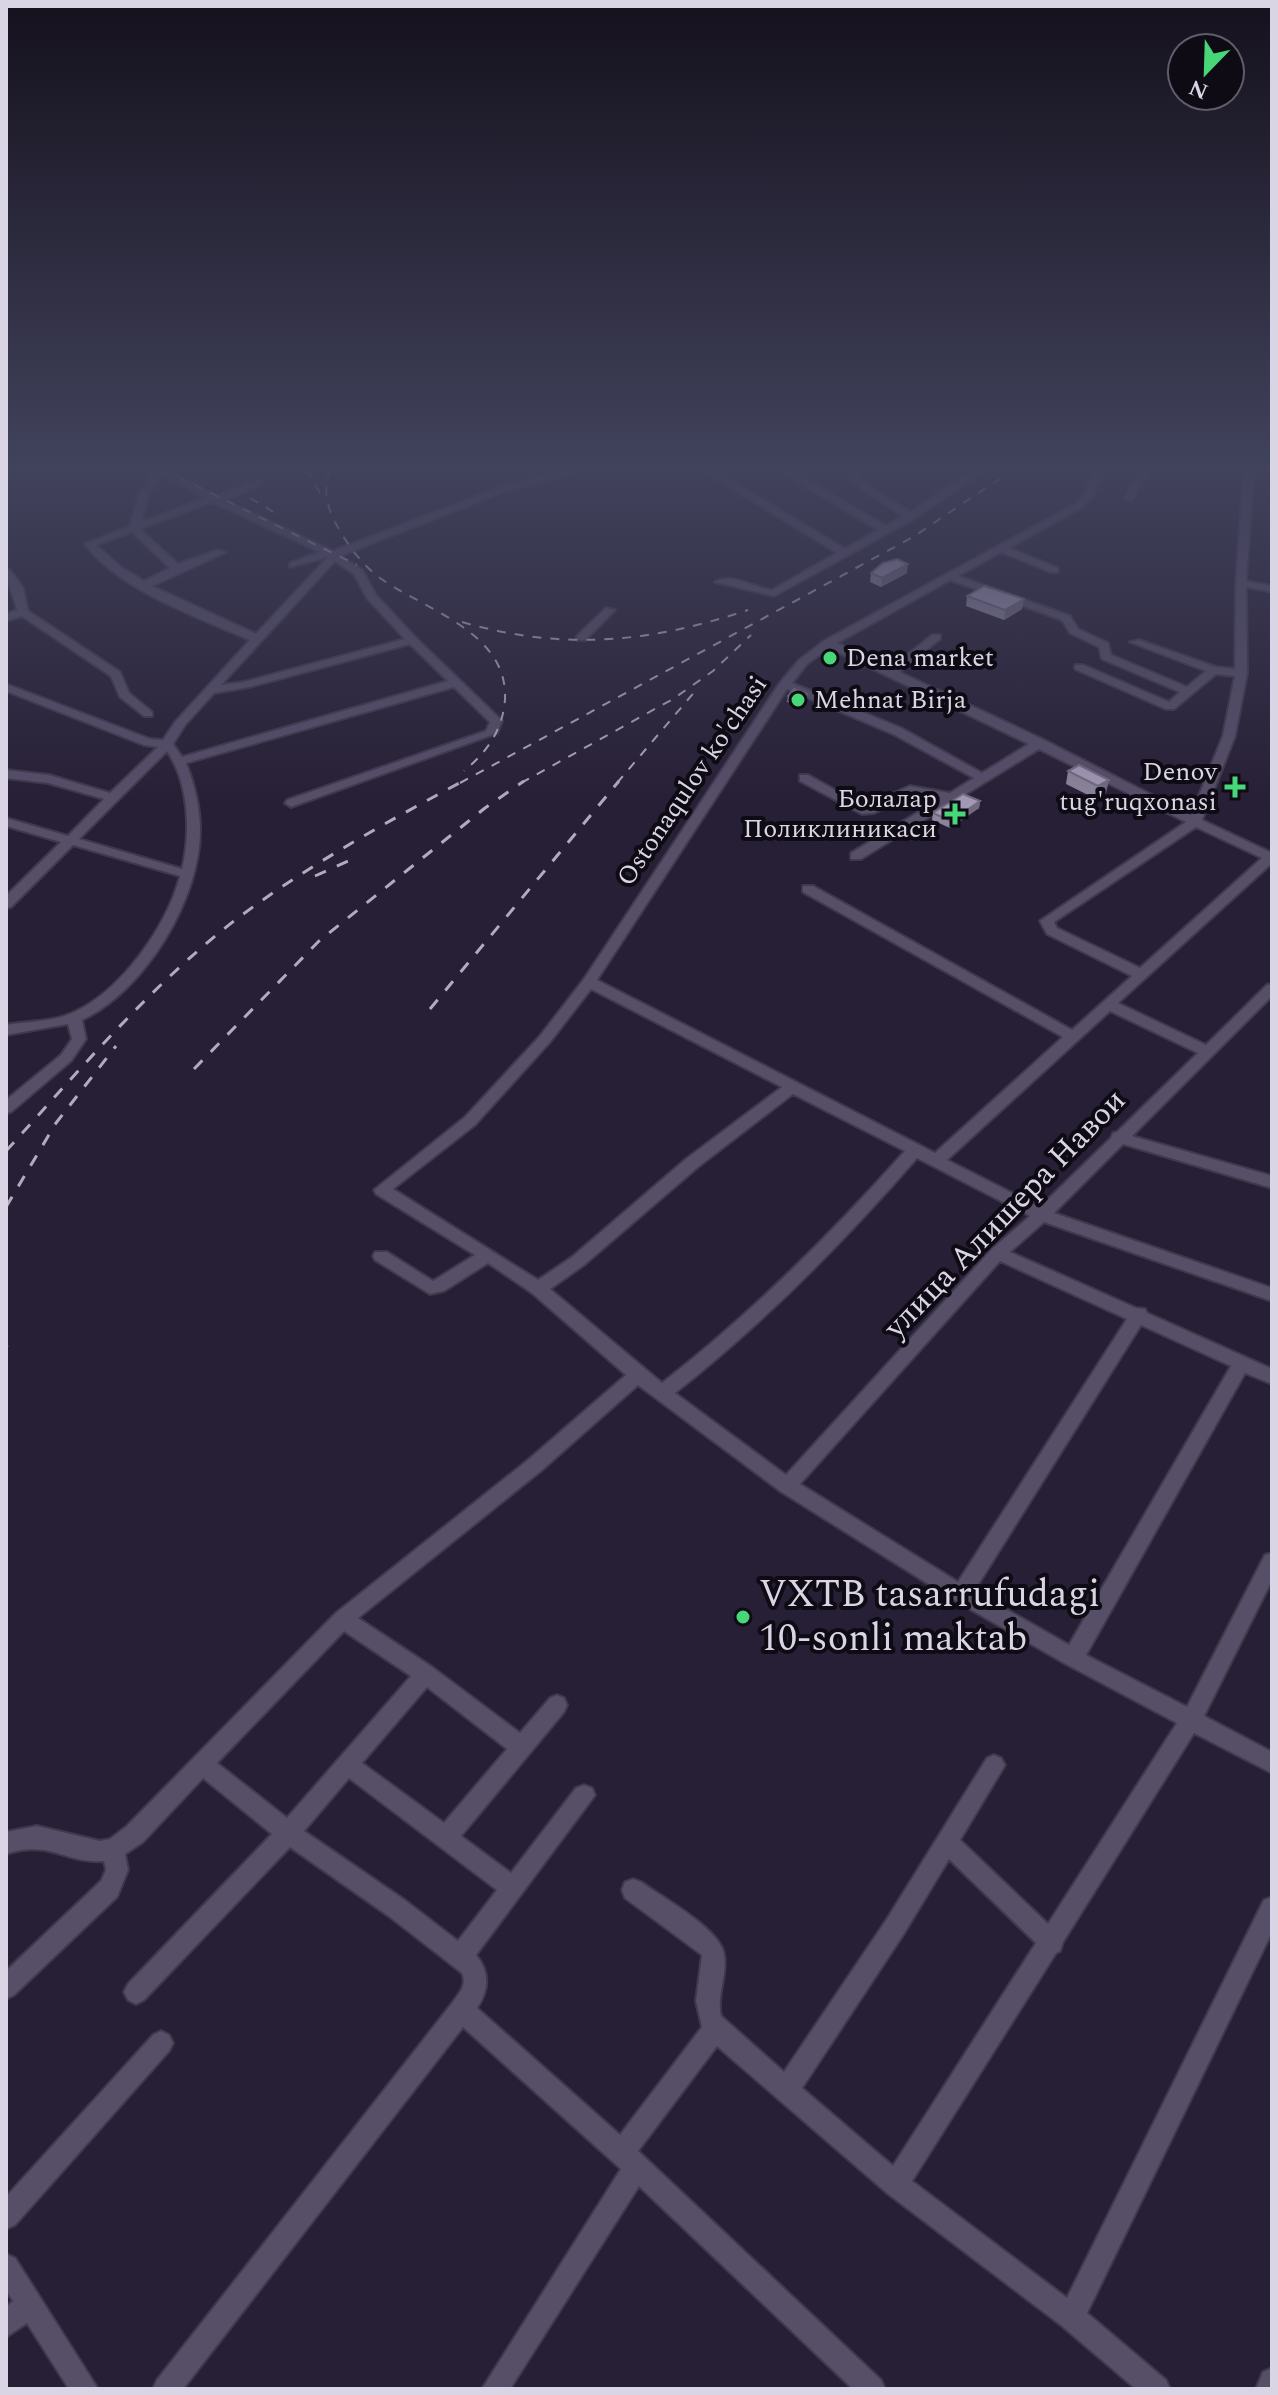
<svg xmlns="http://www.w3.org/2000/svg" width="1278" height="2395" viewBox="0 0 1278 2395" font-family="Spectral,serif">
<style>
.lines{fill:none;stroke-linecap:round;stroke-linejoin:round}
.minor-casing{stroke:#40394c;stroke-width:4}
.minor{fill:#574e68;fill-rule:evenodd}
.rail-far1{stroke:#b1abbc;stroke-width:2;stroke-dasharray:9 9;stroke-linecap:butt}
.rail{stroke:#b1abbc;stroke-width:3;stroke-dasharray:12 12;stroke-linecap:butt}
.wall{fill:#8c849d}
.shaded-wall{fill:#726b7f}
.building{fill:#a399b6;stroke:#726b7f;stroke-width:2}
.poi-dot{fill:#48d778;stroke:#0f0b15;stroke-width:3}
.labels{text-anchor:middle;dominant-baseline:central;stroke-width:8;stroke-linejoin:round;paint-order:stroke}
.far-poi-label{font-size:26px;fill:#dad5e4;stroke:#0f0b15;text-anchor:start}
.far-street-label{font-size:26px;fill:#dad5e4;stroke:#0f0b15}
.street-label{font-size:32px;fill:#dad5e4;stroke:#0f0b15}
.near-poi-label{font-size:38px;fill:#dad5e4;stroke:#0f0b15;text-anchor:start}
</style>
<rect width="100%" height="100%" fill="#271f35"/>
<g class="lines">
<g class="minor-casing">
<g id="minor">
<path d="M140,469L169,471L217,496L257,480H263V484L225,500L333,551L500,487L568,469H585L506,491L340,556L362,570L376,595L416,638L500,719L502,721L497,733L291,807L285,803L287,800L486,731L490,722L454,687L186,763C194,783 200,807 200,829C201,898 145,991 82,1020L86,1039L71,1061L11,1112L6,1113V1100L61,1055L72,1039L68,1024L6,1035V1025C28,1021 52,1022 72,1013C121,992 167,926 180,876L73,845L11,907L6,908V896L61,842L6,826V818L68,836L104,799L48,783L6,778V770L49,775L110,793L158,747L144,745L6,691V684L150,739L163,740L176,721L250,640C198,617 120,591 85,544L130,526L139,494L149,479ZM165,476L205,498L141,522L149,494L159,479L157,477ZM212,502L320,552L290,563V567L328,557L256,634L152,586L226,552L217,550L178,564L140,529ZM132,532L170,568L144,581L122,568L96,545ZM335,561L354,574L367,598L405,639L244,682L221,685ZM410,644L448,681L182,757L173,744L185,725L214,693L249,687ZM167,751C189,783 191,832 182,869L79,839Z"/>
<path d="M701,469H712L845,549L878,530L776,469H788L886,526L903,516L861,488L842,469H852L867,484L910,512L976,469H987L914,519L774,596L715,582C732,572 754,588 772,590L837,553Z"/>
<path d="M1095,469H1105L1093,496L1081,508L1009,548L1058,568V572H1050L1001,552L958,576L1070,616L1078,629L1108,643L1111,655L1187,687L1206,671L1130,642L1139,640L1216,667L1235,669L1236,583L1244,469H1254L1246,581L1272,586V592L1246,587L1247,673L1235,736L1202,820L1272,853V863L1118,1003L1206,1045L1267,985L1272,984V996L1132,1136L1272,1176V1188L1123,1144L1054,1213L1272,1288V1301L1044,1222L1010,1252L1136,1308L1145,1309L1147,1313L1272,1369V1384L1245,1373L1086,1655L1187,1707L1265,1555L1272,1553V1580L1204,1716L1272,1752V1773L1194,1733L1063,1942L1060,1951L1056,1953L912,2181L1067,2298L1264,1900L1272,1897V1932L1087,2313L1166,2380L1170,2389H1136L1062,2326L887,2193L717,2046L638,2151L881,2380L885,2389H853L639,2186L510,2389H482L621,2169L463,2027L183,2389H153L157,2380L453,2002C460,1992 467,1985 462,1973L390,1917L290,1847L144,2000L136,2004L128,2000L124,1992L128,1984L272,1834L203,1778L143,1842L125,1854L128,1870L117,1897L14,1995L6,1999V1971L101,1881L106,1870L104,1861C66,1864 50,1839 6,1854V1832L37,1826L100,1841L110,1839L127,1826L336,1613L528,1460L626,1375L532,1293L488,1263L444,1291L430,1294L375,1260L373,1256L375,1252H387L433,1281L475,1255L376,1194L374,1190L465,1117L540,1036L584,979L779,684L799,660L824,641L1075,504L1084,495ZM950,580L1062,620L1070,633L1099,647L1102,659L1180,692L1169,702L1083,665H1075V669L1166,709H1174L1216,674L1235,676L1223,736L1191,815L1044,740L899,672L940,639V635H932L891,668L837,643ZM829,648L1029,744L982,773L901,728L792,683L807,664ZM787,689L893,734L974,778L950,793L910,786L864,806L808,775H800V781L862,814L874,813L912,794L940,799L851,853V859H861L1039,749L1186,822L1040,921L1047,934L1132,976L1072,1030L813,886H803V892L1063,1037L935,1153L597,980ZM1196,827L1262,858L1140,968L1057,928L1054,922ZM591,989L782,1087L686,1159L572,1257L538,1280L393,1189L475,1125L550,1042ZM1110,1011L1198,1053L1117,1132L1113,1133L1111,1138L1040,1207L947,1160ZM793,1094L905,1151C830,1235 751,1314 662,1383L550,1289L584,1265L698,1167ZM917,1158L1030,1216L992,1249L786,1475L675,1393C764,1323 843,1243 917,1158ZM1000,1261L1127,1319L958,1582L800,1484ZM1141,1325L1231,1366L1069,1645L974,1591ZM638,1385L780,1491L954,1600L1066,1664L1177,1723L1048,1924L960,1840L1005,1765L1001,1758L994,1755L987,1758L887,1919L784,2072L721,2016C716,1995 728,1975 724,1954C720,1929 662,1897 641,1882L633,1879L625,1882L622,1890L625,1898L702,1955L696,2001L702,2027L620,2135L477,2008C489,1990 490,1972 476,1955L595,1795L592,1788L584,1785L576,1788L511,1873L461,1836L564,1712L567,1705L564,1698L557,1695L550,1698L520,1733L432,1667L358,1618L542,1470ZM344,1631L411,1676L287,1818L217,1763ZM427,1687L507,1749L444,1823L362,1763ZM349,1778L497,1890L458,1941L406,1901L304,1831ZM949,1859L1036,1943L893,2166L802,2088L903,1935Z"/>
<path d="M1142,469H1151L1132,500H1126L1124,498Z"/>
<path d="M6,569L10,570L23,588L28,611L120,672L129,693L152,712V716H144L120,697L111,676L22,616L6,621V614L17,610C14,596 6,583 6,569Z"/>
<path d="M606,608L615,610L585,640H577V636Z"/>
<path d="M161,2031L169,2035L173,2043L169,2051L15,2225L6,2229V2197L153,2035Z"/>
<path d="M6,2254L15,2258L98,2389H69L27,2323L6,2337V2307L13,2301L6,2290Z"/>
<path d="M1272,2368V2389H1256L1263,2372Z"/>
</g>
</g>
<use href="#minor" class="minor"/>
<g class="rail-far1">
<path d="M162,469L357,565"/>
<path d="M307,469L324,501"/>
<path d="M330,469C323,488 326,504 335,522C346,543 361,564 380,578C425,610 508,632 505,699C503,730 487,752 464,771"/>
<path d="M250,498L277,514"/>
<path d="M462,622C563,651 649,643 748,610"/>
<path d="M460,783L913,537L1014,469"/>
<path d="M521,783L673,699L713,671L751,635"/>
<path d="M617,783L697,689"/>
</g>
<g class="rail">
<path d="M315,876L355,858"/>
<path d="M430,1009L619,781"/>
<path d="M194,1069L319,941L485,808L524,781"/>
<path d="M6,1151C78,1072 149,987 234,921C305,867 385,823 463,781"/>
<path d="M6,1207L56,1123L116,1046"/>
<path d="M6,1344L7,1347"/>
</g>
</g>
<g class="wall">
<path d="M871,573H907L881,587L870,582Z"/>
<path d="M967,596L1022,609L1004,620L966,606Z"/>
<path d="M788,696L806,700L802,706L787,702Z"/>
<path d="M1079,765L1106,793L1096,799L1066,784L1068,771Z"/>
<path d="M980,801L979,808L950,828L932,820L933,813Z"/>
</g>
<g class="shaded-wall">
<path d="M908,564L907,573L881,587L882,578Z"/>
<path d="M1024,599L1022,609L1004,620L1005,610Z"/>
<path d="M807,694L806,700L802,706V700Z"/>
<path d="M1109,780L1106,793L1096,799L1098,786Z"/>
<path d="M980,801L979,808L950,828L951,821Z"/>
</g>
<g class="building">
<path d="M897,559L908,564L882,578L871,573L883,563Z"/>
<path d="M984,586L1024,599L1005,610L967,596Z"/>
<path d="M794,689L807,694L802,700L788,696Z"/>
<path d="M1079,765L1109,780L1098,786L1068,771Z"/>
<path d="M963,794L980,801L951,821L933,813Z"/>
</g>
<linearGradient id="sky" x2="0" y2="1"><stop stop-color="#15111d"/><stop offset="0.58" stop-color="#41425c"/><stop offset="1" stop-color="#41425c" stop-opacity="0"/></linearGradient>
<rect width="1278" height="805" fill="url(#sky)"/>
<g class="poi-dot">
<circle cx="830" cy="658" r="8"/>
<circle cx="798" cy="700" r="8"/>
<path d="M1231 775h8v8h8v8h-8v8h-8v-8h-8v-8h8z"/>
<path d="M951 802h8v8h8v8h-8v8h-8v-8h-8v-8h8z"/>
<circle cx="743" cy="1617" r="8"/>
</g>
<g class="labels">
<g class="far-poi-label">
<text x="846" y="658">Dena market</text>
<text x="814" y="700">Mehnat Birja</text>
<text x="1217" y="772" text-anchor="end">Denov<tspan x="1217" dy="30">tug'ruqxonasi</tspan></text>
<text x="937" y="799" text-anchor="end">Болалар<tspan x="937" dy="30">Поликлиникаси</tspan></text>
</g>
<g class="far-street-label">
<text transform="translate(692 781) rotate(-56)">Ostonaqulov ko'chasi</text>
</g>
<g class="street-label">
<text transform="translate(1005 1214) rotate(-46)">улица Алишера Навои</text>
</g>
<g class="near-poi-label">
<text x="759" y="1595">VXTB tasarrufudagi<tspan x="759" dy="44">10-sonli maktab</tspan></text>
</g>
</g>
<rect width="1278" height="2395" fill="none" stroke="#dad5e4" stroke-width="16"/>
<g transform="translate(1206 72) rotate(203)"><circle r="38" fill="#0f0b15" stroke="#605c68" stroke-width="2"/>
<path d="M0-6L14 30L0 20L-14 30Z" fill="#48d778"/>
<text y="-12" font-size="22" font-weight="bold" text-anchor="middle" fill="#dad5e4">N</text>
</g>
</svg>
